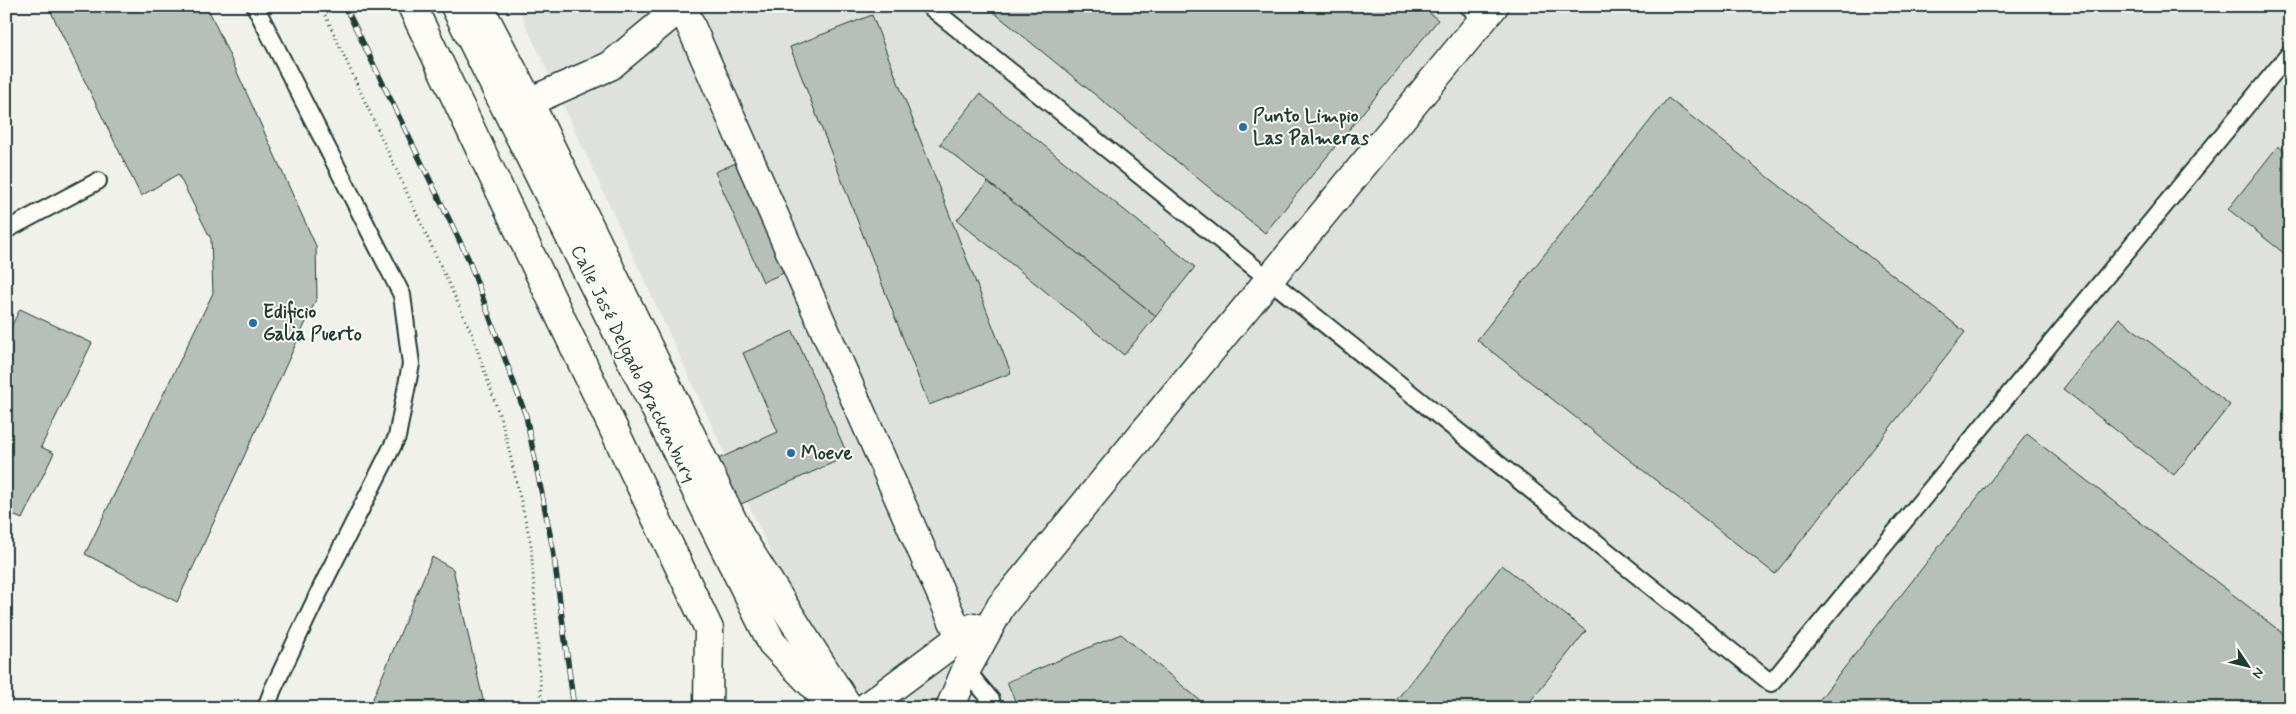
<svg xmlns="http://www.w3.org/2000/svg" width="2296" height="714" viewBox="0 0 2296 714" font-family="Mynerve,sans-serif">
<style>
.built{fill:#dfe2dc}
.building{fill:#b6bfb8;stroke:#1f3d34}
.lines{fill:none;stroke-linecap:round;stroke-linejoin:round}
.lane-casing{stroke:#1f3d34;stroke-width:20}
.street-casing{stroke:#1f3d34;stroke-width:31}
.secondary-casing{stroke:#1f3d34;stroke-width:31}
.path{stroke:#1f3d34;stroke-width:3;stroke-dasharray:1 4;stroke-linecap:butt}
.lane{stroke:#fdfcf7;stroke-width:16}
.street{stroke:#fdfcf7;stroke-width:28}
.secondary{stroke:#fdfcf7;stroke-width:28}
.rail-casing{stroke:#1f3d34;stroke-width:5.5}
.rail{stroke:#fdfcf7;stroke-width:4;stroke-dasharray:11;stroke-linecap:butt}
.poi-dot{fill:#1f6fb2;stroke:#fdfcf7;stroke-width:2}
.labels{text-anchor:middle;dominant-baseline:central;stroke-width:4;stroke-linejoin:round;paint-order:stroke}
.poi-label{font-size:19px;font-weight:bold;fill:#1f3d34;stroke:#fdfcf7;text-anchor:start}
.street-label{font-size:19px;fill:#1f3d34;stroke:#fdfcf7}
</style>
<rect width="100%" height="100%" fill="#f0f1eb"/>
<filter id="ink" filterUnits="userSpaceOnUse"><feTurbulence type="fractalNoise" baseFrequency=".02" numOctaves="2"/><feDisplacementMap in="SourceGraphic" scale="10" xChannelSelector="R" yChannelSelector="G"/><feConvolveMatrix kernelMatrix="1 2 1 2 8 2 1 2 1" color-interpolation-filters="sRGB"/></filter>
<g filter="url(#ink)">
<path class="built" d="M517,6H2278L2290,18V708H843Z"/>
<g class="building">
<path d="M48,6H207L316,246L317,298L177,602L85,554L213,293L211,239L178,174L141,196Z"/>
<path d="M986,6H1421L1438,20L1265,233Z"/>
<path d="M872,15L1011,373L929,405L790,47Z"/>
<path d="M980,94L1195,267L1156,316L940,144Z"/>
<path d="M1668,98L1965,332L1775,574L1477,340Z"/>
<path d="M2278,146L2290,155V258L2228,209Z"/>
<path d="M738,162L786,272L763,282L715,172Z"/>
<path d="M988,182L1156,316L1124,355L957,220Z"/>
<path d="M20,309L92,343L41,447L54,453L22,519L6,512V337Z"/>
<path d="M2119,318L2230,405L2174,475L2063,389Z"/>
<path d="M793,331L848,456L739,505L718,459L778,432L743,353Z"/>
<path d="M2027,434L2290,639V708H1813Z"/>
<path d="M432,557L453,569L485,708H369Z"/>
<path d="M1502,565L1586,631L1525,708H1390Z"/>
<path d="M1121,634L1209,708H1018L1007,682Z"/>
</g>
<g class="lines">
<g class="lane-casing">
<g id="lane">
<path d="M255,6L402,295L411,364L397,437L324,582L273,689L266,708"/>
<path d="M929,6L1771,683L2290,53"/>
<path d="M1468,6L1484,19"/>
<path d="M6,230L98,181"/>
<path d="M966,670L991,700L993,708"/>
</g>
</g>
<g class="street-casing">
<g id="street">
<path d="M479,6L529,102"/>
<path d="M682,6L610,66L529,102L741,538L849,708"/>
<path d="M682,6L960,637"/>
<path d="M865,708L974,627"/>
<path d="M950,708L966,670L1001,606L1494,6"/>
</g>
</g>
<g class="secondary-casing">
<g id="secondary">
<path d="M412,6L709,629L708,708"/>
<path d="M455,6L772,643L834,707"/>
</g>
</g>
<path class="path" d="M321,6L472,334L504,429L531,544L541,695L544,708"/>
<use href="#lane" class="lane"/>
<use href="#street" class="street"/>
<use href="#secondary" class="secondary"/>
<g class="rail-casing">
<path id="rail" d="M345,6L468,258L526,416L553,549L574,708"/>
</g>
<use href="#rail" class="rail"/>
</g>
</g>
<g class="poi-dot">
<circle cx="1243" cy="127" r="5"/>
<circle cx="253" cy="323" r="5"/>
<circle cx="791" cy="453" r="5"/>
</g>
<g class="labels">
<g class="poi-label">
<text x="1253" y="116">Punto Limpio<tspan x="1253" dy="22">Las Palmeras</tspan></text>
<text x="263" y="312">Edificio<tspan x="263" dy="22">Galia Puerto</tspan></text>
<text x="801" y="453">Moeve</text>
</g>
<g class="street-label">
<text transform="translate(633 364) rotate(64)">Calle José Delgado Brackenbury</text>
</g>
</g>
<rect width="2296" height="714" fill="none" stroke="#fdfcf7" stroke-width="25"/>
<rect x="12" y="12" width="2271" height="689" fill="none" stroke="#1f3d34" stroke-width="2" filter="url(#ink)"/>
<g transform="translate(2248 666) rotate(125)" stroke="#fdfcf7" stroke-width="4" paint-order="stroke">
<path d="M0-4L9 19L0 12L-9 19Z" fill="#1f3d34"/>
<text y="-8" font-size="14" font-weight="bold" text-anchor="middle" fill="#1f3d34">N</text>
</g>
</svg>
